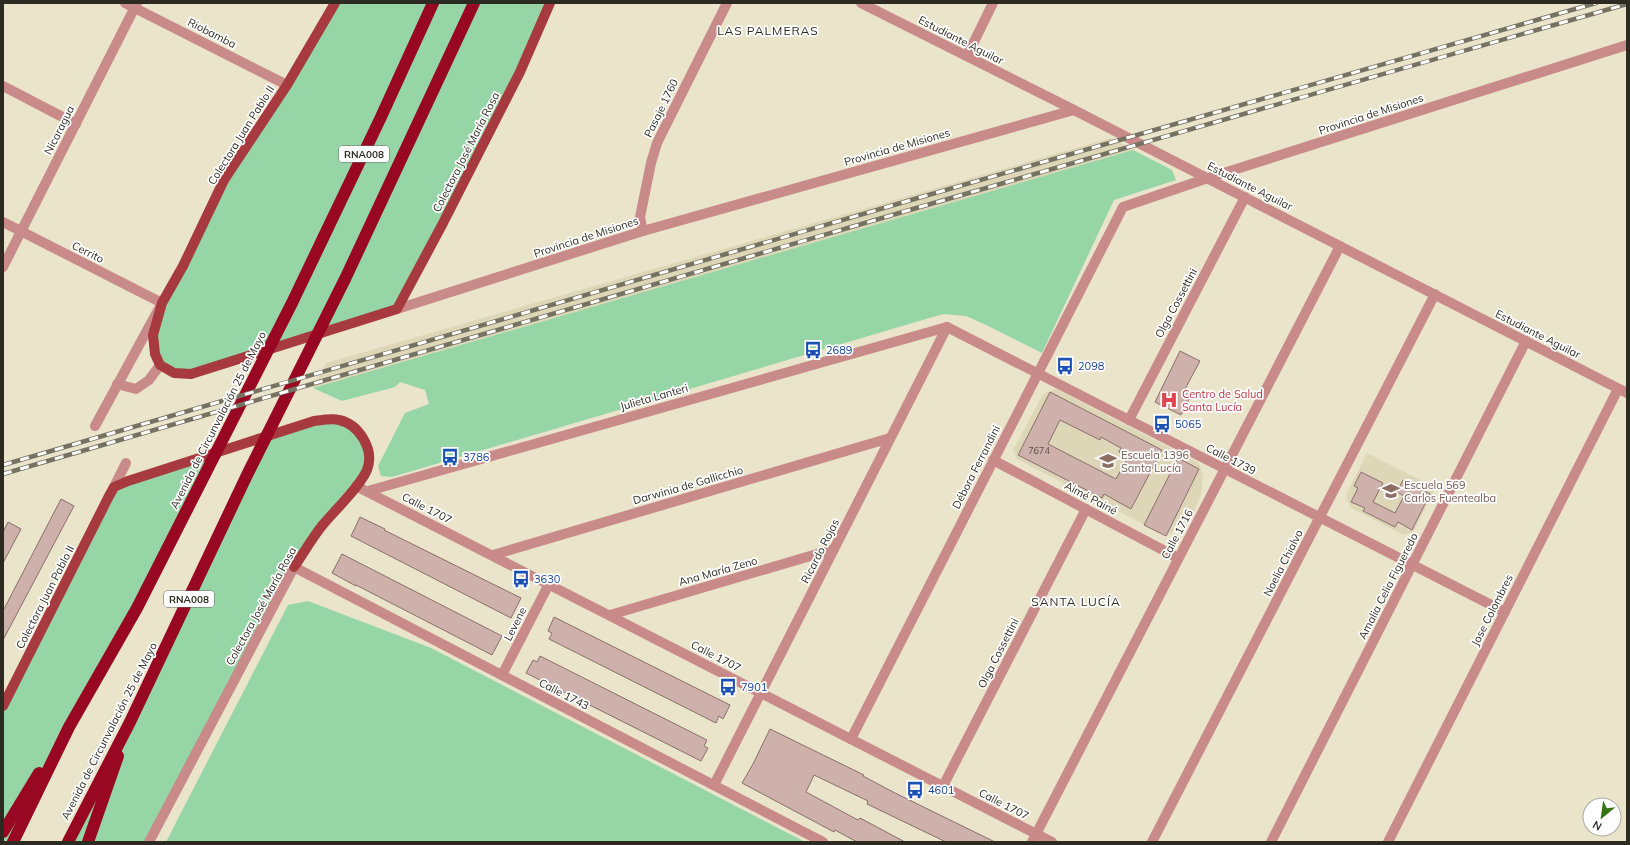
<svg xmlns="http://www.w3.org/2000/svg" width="1630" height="845" viewBox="0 0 1630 845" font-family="Mulish,sans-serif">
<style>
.built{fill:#ddd7b7}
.green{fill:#96d5a6}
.building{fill:#cfb1ac;stroke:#8a6f6b;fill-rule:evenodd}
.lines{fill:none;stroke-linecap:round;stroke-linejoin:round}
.minor{stroke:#c98b89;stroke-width:10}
.major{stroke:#a73a3e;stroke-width:10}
.highway{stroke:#980823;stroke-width:12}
.rail-casing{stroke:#757262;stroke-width:4.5}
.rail{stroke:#fff;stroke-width:3;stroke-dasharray:9;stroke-linecap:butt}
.labels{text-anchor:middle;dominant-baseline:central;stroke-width:3.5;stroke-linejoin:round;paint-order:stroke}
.number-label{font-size:9px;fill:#564c44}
.shield{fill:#fff;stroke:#6c6b64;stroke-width:1}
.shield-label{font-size:10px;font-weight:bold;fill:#2d2b21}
.street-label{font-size:11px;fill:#2d2b21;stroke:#fff}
.transit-label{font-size:11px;fill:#164399;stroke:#fff;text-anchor:start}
.health-label{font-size:11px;fill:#be3a42;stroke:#fff;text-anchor:start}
.education-label{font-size:11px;fill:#785e54;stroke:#fff;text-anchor:start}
.neighbourhood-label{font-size:12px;letter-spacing:1px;fill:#2d2b21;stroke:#fff}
</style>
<rect width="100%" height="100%" fill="#e9e4ca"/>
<g class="built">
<path d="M1111,138L1133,150L313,388L326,363Z"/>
<path d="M1056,389L1199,463L1203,476L1201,494L1194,511L1182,526L1166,536L1017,459L1013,450L1043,394Z"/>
<path d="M1367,453L1436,488L1413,532L1403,535L1350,507L1346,495Z"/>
</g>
<g class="green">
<path d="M335,3H550L397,309L191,374L174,373L155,354L162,303L224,180Z"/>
<path d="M1133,150L1172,170L1176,180L1114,200L1042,353L984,324L966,316L943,314L392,477L381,476L378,466L405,413L429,404L425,390L400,382L395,387L342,401L313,388Z"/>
<path d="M338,419L363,437L367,469L321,528L149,842H68L264,440Z"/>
<path d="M214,456L13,842H3V706L114,487Z"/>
<path d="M308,601L431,648L805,842H166L288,605Z"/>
</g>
<g class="building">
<path d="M1180,351L1200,361L1184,391L1191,395L1181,415L1155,402Z"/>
<path d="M1050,392L1162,450L1131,509L1104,494L1102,498L1018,455ZM1060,420L1100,440L1101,437L1121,448L1119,452L1128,457L1116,479L1048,444Z"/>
<path d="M1178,458L1199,469L1166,536L1144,525Z"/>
<path d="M1361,472L1383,483L1373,502L1395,513L1404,496L1397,492L1403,480L1430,494L1412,530L1398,522L1395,527L1363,511L1365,508L1351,502L1358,488L1354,486Z"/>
<path d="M61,499L74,506L3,640V611Z"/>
<path d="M360,517L385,529L384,530L521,598L511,618L351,536Z"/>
<path d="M8,522L21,529L3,563V532Z"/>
<path d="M342,554L502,636L492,655L356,585V586L332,573Z"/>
<path d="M554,617L730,705L723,719L719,716L716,723L549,639L552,633L548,631Z"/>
<path d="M540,656L707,740L704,746L708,748L701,761L526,673L533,660L537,662Z"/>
<path d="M770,729L864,775L863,776L895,793L995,842H946L867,804L868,801L814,775L806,792L858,820L860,818L905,842H857L835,830L834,832L742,783L753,764Z"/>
</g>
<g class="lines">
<g class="minor">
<path d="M125,3L287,85"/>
<path d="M861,3L1074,110L1627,393"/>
<path d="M967,56L993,3"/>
<path d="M3,86L76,124"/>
<path d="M3,222L162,303L95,426"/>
<path d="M643,231L640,217L651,163L657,143L727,3"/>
<path d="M3,267L137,3"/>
<path d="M397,309L643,231L1074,110"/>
<path d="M947,327L1505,612"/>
<path d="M117,384L136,389L149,380L160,365"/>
<path d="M1129,420L1245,197"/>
<path d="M993,460L1178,558"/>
<path d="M356,486L1052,842"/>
<path d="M114,487L126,463"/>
<path d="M368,491L947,327"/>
<path d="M493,555L890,438"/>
<path d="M610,615L834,549"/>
<path d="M502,675L549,584"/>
<path d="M851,739L1123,207L1208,178L1627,45"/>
<path d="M714,785L947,327"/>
<path d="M943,786L1086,509"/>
<path d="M149,842L294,567L823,842"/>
<path d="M1032,842L1340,246"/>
<path d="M1152,842L1435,294"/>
<path d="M1271,842L1526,341"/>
<path d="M1388,842L1618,389"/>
</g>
<g class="major">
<path d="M335,3L287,85L224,180L183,266L162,303L153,335L155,354L160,365L174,373L191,374L397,309L442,225L520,72L550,3"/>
<path d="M3,706L108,498L114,487L128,481L314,421C322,420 332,418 339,420C359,424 375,450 367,470C359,488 334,511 321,527C311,540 303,554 294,567"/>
</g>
<g class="highway">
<path d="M3,832L39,773"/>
<path d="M13,842L69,727L137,608L292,303L381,117L433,3"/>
<path d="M68,842L130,722L247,475L346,277L474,3"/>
<path d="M88,842L118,756"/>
</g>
<g class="rail-casing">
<g id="rail">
<path d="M3,465L911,200L1596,3"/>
<path d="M3,474L913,209L1627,4"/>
</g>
</g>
<use href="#rail" class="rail"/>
</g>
<defs>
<g id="bus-bare" transform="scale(1.38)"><path d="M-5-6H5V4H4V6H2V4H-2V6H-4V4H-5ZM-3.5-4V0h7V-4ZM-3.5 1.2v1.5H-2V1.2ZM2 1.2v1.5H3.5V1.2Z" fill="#1a4fb4" stroke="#fff" stroke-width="2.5" paint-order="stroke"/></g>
<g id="hospital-bare" transform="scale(1.38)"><path d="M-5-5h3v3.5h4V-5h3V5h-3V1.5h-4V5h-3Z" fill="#e0444e" stroke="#fff" stroke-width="2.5" paint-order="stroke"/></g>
<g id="school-bare" transform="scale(1.38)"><path d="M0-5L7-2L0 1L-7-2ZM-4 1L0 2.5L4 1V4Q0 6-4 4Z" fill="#8d6e63" stroke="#fff" stroke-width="2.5" paint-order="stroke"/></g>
<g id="university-bare" transform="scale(1.38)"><path d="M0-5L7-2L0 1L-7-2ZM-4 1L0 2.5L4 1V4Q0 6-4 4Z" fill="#8d6e63" stroke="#fff" stroke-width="2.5" paint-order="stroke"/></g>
</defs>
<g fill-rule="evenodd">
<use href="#bus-bare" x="813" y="350"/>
<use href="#bus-bare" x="1065" y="366"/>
<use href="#hospital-bare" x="1169" y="400"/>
<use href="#bus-bare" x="1162" y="424"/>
<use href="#bus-bare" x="450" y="457"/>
<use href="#school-bare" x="1108" y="461"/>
<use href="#university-bare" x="1391" y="491"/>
<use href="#bus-bare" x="521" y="579"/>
<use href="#bus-bare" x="728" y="687"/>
<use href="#bus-bare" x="915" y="790"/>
</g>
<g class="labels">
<g class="number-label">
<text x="1039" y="450">7674</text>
</g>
<g class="shield">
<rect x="339" y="146" width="50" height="16" rx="3"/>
<rect x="164" y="591" width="50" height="16" rx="3"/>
</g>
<g class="shield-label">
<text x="364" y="154">RNA008</text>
<text x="189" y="599">RNA008</text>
</g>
<g class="street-label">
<text transform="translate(212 33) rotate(27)">Riobamba</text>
<text transform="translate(961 40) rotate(27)">Estudiante Aguilar</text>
<text transform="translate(661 108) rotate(-64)">Pasaje 1760</text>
<text transform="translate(1371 114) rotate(-18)">Provincia de Misiones</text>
<text transform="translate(59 130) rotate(-63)">Nicaragua</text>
<text transform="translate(241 135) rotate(-58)">Colectora Juan Pablo II</text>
<text transform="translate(897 147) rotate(-16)">Provincia de Misiones</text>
<text transform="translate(466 152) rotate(-63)">Colectora José María Rosa</text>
<text transform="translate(1250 186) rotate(27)">Estudiante Aguilar</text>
<text transform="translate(586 237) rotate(-18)">Provincia de Misiones</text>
<text transform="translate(88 252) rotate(27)">Cerrito</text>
<text transform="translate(1176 303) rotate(-62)">Olga Cossettini</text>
<text transform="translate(1538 334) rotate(27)">Estudiante Aguilar</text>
<text transform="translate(654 397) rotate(-16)">Julieta Lanteri</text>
<text transform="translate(218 420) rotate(-63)">Avenida de Circunvalación 25 de Mayo</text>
<text transform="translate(1231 459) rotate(27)">Calle 1739</text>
<text transform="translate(976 467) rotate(-63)">Débora Ferrandini</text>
<text transform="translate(688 485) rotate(-16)">Darwinia de Gallicchio</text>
<text transform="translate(1091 498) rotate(28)">Aimé Painé</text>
<text transform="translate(427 508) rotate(27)">Calle 1707</text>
<text transform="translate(1177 534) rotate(-62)">Calle 1716</text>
<text transform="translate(820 551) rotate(-63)">Ricardo Rojas</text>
<text transform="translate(1283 563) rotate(-63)">Noelia Chialvo</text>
<text transform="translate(718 571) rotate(-16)">Ana María Zeno</text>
<text transform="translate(1388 586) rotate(-63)">Amalia Celia Figueredo</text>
<text transform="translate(45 597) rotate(-63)">Colectora Juan Pablo II</text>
<text transform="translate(261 606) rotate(-61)">Colectora José María Rosa</text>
<text transform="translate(1492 610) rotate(-63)">Jose Colombres</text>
<text transform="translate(515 624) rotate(-63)">Levene</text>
<text transform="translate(998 653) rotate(-63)">Olga Cossettini</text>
<text transform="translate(716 656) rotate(27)">Calle 1707</text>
<text transform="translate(564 694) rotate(27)">Calle 1743</text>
<text transform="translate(109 731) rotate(-63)">Avenida de Circunvalación 25 de Mayo</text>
<text transform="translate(1004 804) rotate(27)">Calle 1707</text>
</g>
<g class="transit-label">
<text x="826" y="350">2689</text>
<text x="1078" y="366">2098</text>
<text x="1175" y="424">5065</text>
<text x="463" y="457">3786</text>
<text x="534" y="579">3630</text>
<text x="741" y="687">7901</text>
<text x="928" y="790">4601</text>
</g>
<g class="health-label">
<text x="1182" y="394">Centro de Salud<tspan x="1182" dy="13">Santa Lucía</tspan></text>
</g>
<g class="education-label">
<text x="1121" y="455">Escuela 1396<tspan x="1121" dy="13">Santa Lucía</tspan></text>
<text x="1404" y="485">Escuela 569<tspan x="1404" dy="13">Carlos Fuentealba</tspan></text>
</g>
<g class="neighbourhood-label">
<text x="768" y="30">LAS PALMERAS</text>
<text x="1076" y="601">SANTA LUCÍA</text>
</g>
</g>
<rect width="1630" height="845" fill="none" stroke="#2d2b21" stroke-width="8"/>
<g transform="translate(1602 817) rotate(209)"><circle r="19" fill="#ffffff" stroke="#abaaa6"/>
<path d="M0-3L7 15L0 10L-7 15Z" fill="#357614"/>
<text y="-6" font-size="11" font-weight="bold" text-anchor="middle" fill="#2d2b21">N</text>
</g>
</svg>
